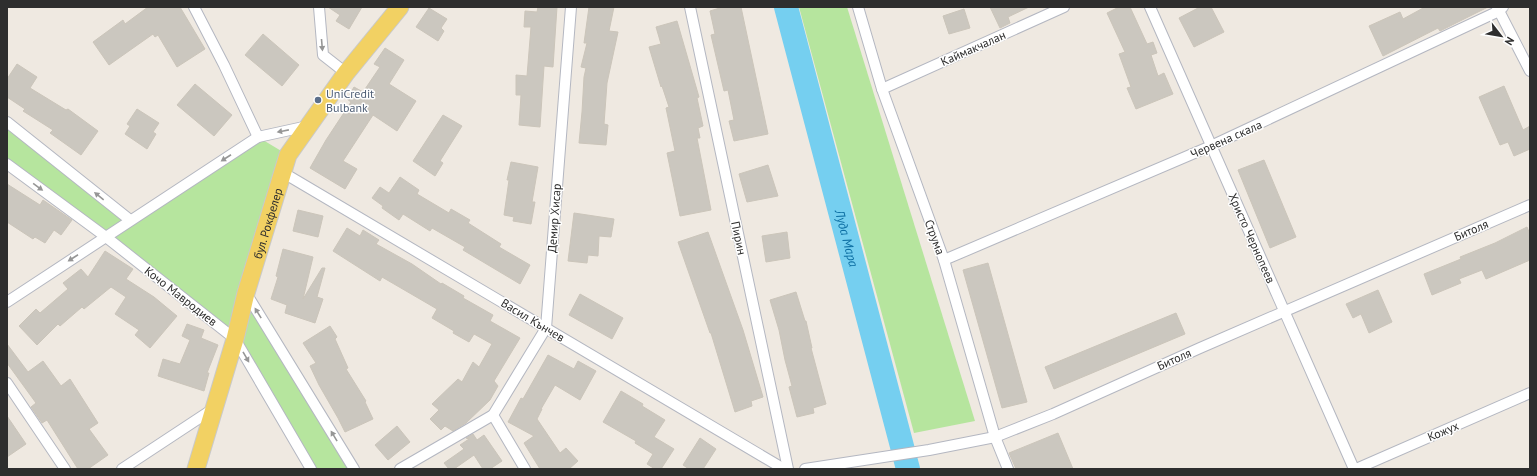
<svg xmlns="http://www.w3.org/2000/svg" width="1537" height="476" viewBox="0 0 1537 476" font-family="'PT Sans',sans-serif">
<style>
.green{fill:#b6e59e}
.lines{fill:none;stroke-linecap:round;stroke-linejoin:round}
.river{stroke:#75cff0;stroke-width:24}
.building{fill:#cbc7bf;stroke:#cbc5ba}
.minor-casing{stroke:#b4b7c1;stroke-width:12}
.primary-casing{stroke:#c9c9c9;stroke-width:19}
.minor{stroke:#fff;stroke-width:10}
.primary{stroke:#f2d163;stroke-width:17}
.oneway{fill:#969696}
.service-dot{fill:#5c6f8a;stroke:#fff;stroke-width:1.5}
.labels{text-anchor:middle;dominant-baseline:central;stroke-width:3;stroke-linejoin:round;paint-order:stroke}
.street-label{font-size:12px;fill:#2e2e2e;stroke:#fff}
.service-label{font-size:12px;fill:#4e5e75;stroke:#fff;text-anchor:start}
.water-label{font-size:13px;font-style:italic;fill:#0d6fa3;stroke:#fff}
</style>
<rect width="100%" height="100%" fill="#efe9e1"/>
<g class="green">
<path d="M799,7H847L975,421L914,433Z"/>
<path d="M7,122L130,220L258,137L288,155L246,293L354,469H311L235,339L7,164Z"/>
</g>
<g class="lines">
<path class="river" id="s1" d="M786,7L908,469"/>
</g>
<g class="building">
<path d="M148,7H180L205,49L177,67L158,35L155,37L153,34L109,65L93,42L123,20L125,24Z"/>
<path d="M328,7H362L349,29L336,21L340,15Z"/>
<path d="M538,7H557L553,67L544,66L540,127L519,125L521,95H516V75L527,76L531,27H524L525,11L537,12Z"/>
<path d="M589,7H614L609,31L618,32L607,83L604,124L608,125L606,145L579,143L582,112L584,77L586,68L581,67L587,43H584Z"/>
<path d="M723,7H741L768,134L734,141L729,121L734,120L728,90L724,91L711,35L715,34L710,11Z"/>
<path d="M990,7H1029L1008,17L1010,23L1000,28Z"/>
<path d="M1119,7H1130L1147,44L1153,42L1157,53L1151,55L1158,76L1164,73L1173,94L1136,109L1127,88L1131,87L1119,54L1125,52L1107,13Z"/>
<path d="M1200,7H1211L1224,32L1194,47L1179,18Z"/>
<path d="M1425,7H1488L1440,31L1438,28L1383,56L1369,26L1400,12L1403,19Z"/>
<path d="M429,8L447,19L441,28L444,31L438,41L416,27Z"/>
<path d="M964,9L970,28L949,34L943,16Z"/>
<path d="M677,21L699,97L697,98L703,126L698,128L700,138H697L711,210L680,216L667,153L675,151L666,108L669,107L662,86L661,87L649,47L661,44L656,27Z"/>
<path d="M263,34L299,65L282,86L245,55Z"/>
<path d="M385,48L404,60L389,84L416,101L397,131L373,115L343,161L357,169L345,189L310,168L326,140L351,102L347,99L354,87L363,92L380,67L374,64Z"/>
<path d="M17,64L37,77L30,88L66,110L68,109L98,131L81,155L50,133L53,130L23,111L25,109L7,97V79Z"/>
<path d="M195,84L232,115L214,136L177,105Z"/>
<path d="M1504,86L1523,130L1530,126V149L1514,156L1508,142L1500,145L1479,97Z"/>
<path d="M137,109L159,123L153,132L156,134L147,149L125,134L130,126L127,124Z"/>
<path d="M443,115L462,126L440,161L443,163L435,176L413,161Z"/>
<path d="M1264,160L1296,237L1270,248L1238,170Z"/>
<path d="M511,162L538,167L532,202H535L531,224L513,221L514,217L504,215L509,180H507Z"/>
<path d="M768,165L778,196L747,202L739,174Z"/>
<path d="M400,177L419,190L417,194L449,213L451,209L470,220L468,223L501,244L499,247L530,265L520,284L463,250L465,247L432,228L430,231L403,214L399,220L382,208L383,206L372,198L380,187L389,193Z"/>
<path d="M7,184L40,205L43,200L72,220L61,235L54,230L45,243L35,237L33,239L7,222Z"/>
<path d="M298,210L323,216L318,237L293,231Z"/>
<path d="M574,213L614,219L611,237L599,236L598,256L588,255L587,263L568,261Z"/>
<path d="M1527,227L1530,234V260L1486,279L1482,270L1459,279L1461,283L1432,295L1424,274L1461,259L1460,257L1495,243Z"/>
<path d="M347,228L360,236L363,230L379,240L376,244L412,264L441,284L442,283L464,296L463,298L493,315L490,321L520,338L494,381L498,386L490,400L466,423L453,431L445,426L441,430L430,419L439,410L432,404L458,379L462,382L473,362L479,367L492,344L474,334L469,342L453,333L454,331L432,318L437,309L382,277L380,281L333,251Z"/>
<path d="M708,232L743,330L763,397L751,401L752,406L735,412L711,333H710L678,242Z"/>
<path d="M787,232L790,258L766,262L762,236Z"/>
<path d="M283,249L313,257L303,299L322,268H325L317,297L323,299L315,323L285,313L287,305L271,299L278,277L276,276Z"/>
<path d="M105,251L133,269L126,279L154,297L177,316L150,348L135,335L139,330L115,314L126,297L111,287L84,309L82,307L60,326L58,324L37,345L19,326L36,309L40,313L68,289L63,283L81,269L88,277Z"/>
<path d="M988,263L1027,402L1002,408L963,270Z"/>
<path d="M1378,290L1392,322L1369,333L1361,314L1353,318L1346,304Z"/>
<path d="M796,292L805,321H806L812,348H811L826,404L813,408L814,413L797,417L789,387L792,386L785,360L779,330L770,300Z"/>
<path d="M580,294L623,318L612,339L569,315Z"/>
<path d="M1176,313L1185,334L1054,389L1045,367Z"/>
<path d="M187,324L204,330L201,338L218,345L207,373H209L204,391L158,376L163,359L180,364L190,340L182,336Z"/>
<path d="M330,326L337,337L335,339L348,368L346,369L366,401L365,402L373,419L345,432L338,418L319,385L310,366L316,363L303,343Z"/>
<path d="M7,344L28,372L43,361L61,386L70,379L98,423L89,429L108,455L88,469H78L47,420L42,423L31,407L36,403L7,363Z"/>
<path d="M548,355L574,369L578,361L596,371L580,400L555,385L541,409H542L537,419L560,453L566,448L578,461L569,469H540L524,443L534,436L508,422L521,398L523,399Z"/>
<path d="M621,391L643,404L642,406L665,420L654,437L674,449L661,469H655L647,464L653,454L635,443L636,441L603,422Z"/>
<path d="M7,416L26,444L7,457Z"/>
<path d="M397,426L410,442L388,460L375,445Z"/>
<path d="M1058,433L1073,469H1016L1009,453Z"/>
<path d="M473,434L477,440L484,435L502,461L490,469H483L474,455L454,469H449L444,463L464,449L460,445L469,439L466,438Z"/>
<path d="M700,438L716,449L703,469H689L683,465Z"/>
</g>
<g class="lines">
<g class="minor-casing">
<g id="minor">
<path d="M194,7L224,65L258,137"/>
<path d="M319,7L323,55L346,73"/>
<path d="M690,7L788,469"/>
<path d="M858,7L882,89L944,260L995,437L1008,469"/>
<path d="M1150,7L1354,469"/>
<path d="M1497,7L1530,71"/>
<path d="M882,89L1064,7"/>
<path d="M7,122L130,220"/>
<path d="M7,164L106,237L235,339L311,469"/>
<path d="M282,172L784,469"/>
<path d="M944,260L1211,146L1499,11L1503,7"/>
<path d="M246,293L354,469"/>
<path d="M7,302L258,137L308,126"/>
<path d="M7,383L65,469"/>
<path d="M493,415L525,469"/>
<path d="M122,469L213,409"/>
<path d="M400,469L493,415L546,328L571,7"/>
<path d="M805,469L929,450L995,437L1053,414L1200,348L1530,205"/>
<path d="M1356,469L1530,393"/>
</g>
</g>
<g class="primary-casing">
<g id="primary">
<path id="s2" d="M196,469L235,339L246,293L288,155L346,73L400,7"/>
</g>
</g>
<use href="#minor" class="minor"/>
<use href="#primary" class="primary"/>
</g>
<defs><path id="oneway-solid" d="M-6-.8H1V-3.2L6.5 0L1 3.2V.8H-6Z"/></defs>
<g class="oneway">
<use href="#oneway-solid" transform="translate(322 45) rotate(85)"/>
<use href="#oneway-solid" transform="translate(283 131) rotate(169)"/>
<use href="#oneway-solid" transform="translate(226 158) rotate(147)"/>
<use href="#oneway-solid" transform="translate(38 187) rotate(36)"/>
<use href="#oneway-solid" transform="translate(99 196) rotate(-141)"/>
<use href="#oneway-solid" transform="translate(73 258) rotate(147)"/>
<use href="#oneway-solid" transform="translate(258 313) rotate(-122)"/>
<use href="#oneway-solid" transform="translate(246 357) rotate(60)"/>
<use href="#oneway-solid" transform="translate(334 436) rotate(-121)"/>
</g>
<circle class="service-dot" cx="318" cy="100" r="4"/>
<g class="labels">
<g class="street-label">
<text transform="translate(973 48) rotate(-24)">Каймакчалан</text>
<text transform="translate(1226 139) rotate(-24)">Червена скала</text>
<text transform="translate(554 218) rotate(-86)">Демир Хисар</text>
<text stroke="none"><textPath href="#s2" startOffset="256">бул. Рокфелер</textPath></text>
<text transform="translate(1471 230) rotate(-23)">Битоля</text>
<text transform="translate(935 237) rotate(70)">Струма</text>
<text transform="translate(739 238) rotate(78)">Пирин</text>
<text transform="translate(1252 238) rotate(66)">Христо Чернопеев</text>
<text transform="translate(181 296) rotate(38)">Кочо Мавродиев</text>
<text transform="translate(533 320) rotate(31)">Васил Кънчев</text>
<text transform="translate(1174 359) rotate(-24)">Битоля</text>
<text transform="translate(1443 431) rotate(-23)">Кожух</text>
</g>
<g class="service-label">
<text x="326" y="93">UniCredit<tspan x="326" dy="14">Bulbank</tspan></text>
</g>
<g class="water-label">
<text stroke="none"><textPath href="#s1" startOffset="239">Луда Мара</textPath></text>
</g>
</g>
<rect width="1537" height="476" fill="none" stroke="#2e2e2e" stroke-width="16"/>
<g transform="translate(1501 36) rotate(121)" stroke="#ffffff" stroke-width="3" paint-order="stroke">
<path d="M0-3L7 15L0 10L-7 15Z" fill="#2e2e2e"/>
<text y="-6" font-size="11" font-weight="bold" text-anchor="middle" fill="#2e2e2e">N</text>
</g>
</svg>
